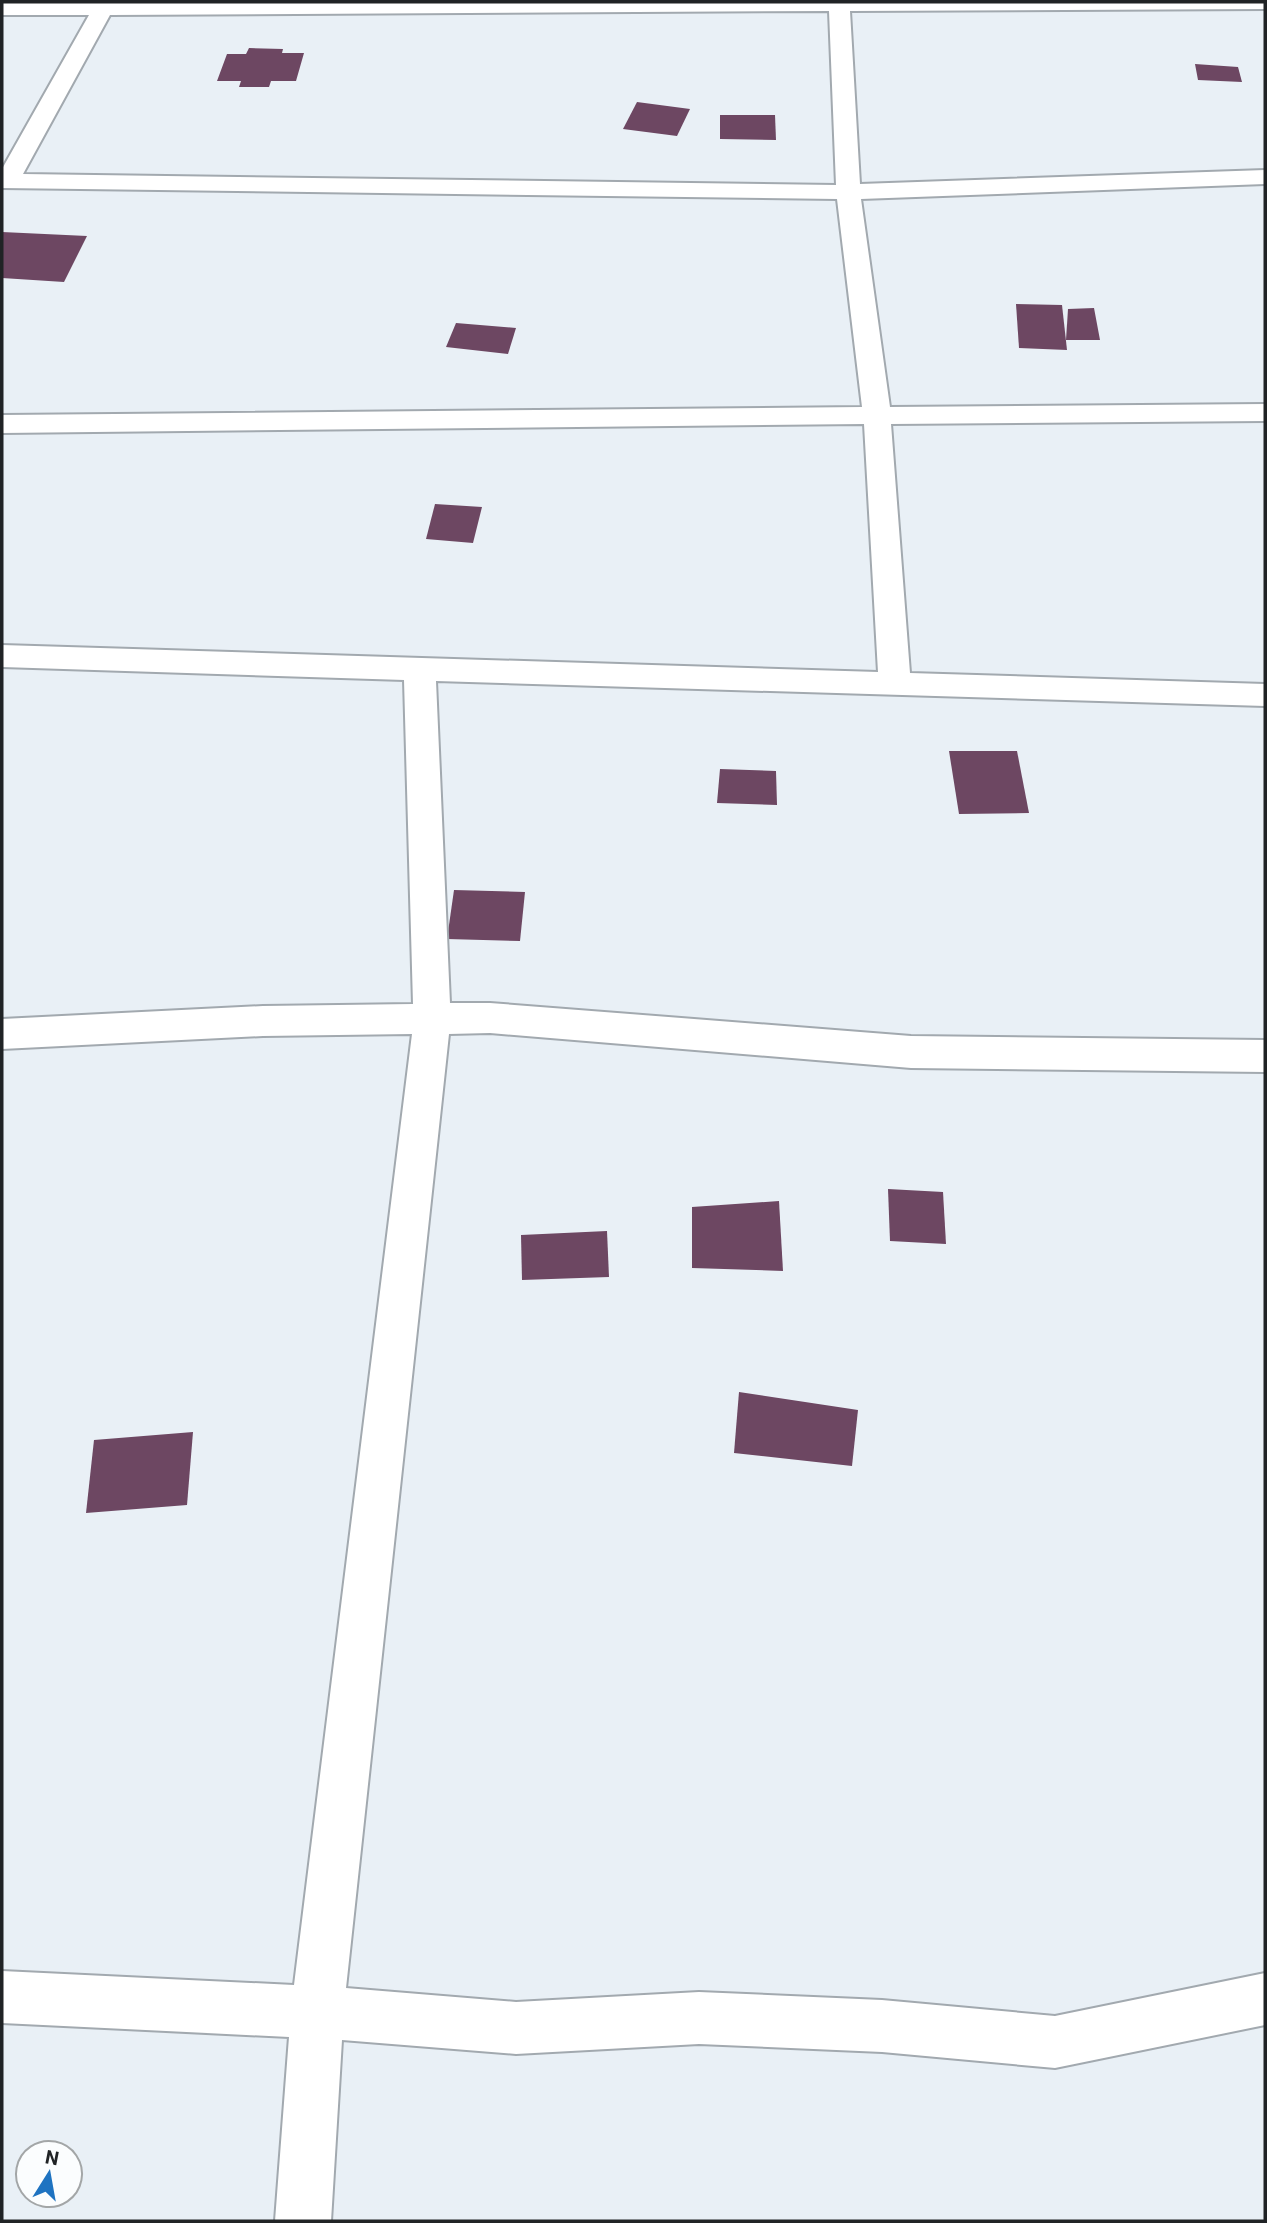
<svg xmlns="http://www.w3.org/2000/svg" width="1267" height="2223" viewBox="0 0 1267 2223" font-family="Roboto,sans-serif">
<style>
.building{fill:#6d4762}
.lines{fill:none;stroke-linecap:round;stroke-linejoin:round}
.minor-casing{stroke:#a2a9af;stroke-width:4}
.minor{fill:#fff;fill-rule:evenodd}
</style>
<rect width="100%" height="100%" fill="#e9f0f6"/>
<g class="building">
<path d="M249,48L283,49L282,53H304L296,81H271L269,87H239L241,81H217L227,54H246Z"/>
<path d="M1195,64L1238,67L1242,82L1198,80Z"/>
<path d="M637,102L690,109L677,136L623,129Z"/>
<path d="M720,115H775L776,140L720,139Z"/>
<path d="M2,232L87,236L64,282L2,278Z"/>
<path d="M1016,304L1062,305L1067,350L1019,348Z"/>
<path d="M1094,308L1100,340H1066L1068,309Z"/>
<path d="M456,323L516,328L508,354L446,347Z"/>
<path d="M435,504L482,507L473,543L426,539Z"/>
<path d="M949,751H1017L1029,813L959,814Z"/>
<path d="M720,769L776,771L777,805L717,803Z"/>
<path d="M454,890L525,892L520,941L447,939Z"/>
<path d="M888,1189L943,1192L946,1244L890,1241Z"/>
<path d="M779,1201L783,1271L692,1268V1207Z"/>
<path d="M607,1231L609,1277L522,1280L521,1235Z"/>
<path d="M739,1392L858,1410L852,1466L734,1453Z"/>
<path d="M193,1432L187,1505L86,1513L94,1440Z"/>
</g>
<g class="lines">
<g class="minor-casing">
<path id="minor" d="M104,2H1265V9L850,11L860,184L1265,170V184L861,199L890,407L1265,404V421L891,424L910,673L1265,684V706L436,681L450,1003H490L911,1036L1265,1040V1072L911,1068L490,1033L449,1034L346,1988L516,2002L699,1992L882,2000L1055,2016L1265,1973V2025L1055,2068L882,2052L699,2044L516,2054L342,2040L331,2221H275L289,2037L2,2023V1971L294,1985L412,1034L263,1036L2,1049V1019L263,1006L413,1004L404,680L2,667V645L878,672L864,424L2,433V415L862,407L837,199L2,188V169L89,15H2V3ZM829,11L836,185L23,174L110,15Z"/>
</g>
<use href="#minor" class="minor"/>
</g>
<rect width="1267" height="2223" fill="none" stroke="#202325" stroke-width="7"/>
<g transform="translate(49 2174) rotate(11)"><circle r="33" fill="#fbfdfe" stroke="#a3a6a7" stroke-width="2"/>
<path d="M0-5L12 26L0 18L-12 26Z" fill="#1e73c1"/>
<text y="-10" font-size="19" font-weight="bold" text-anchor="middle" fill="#202325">N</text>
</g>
</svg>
